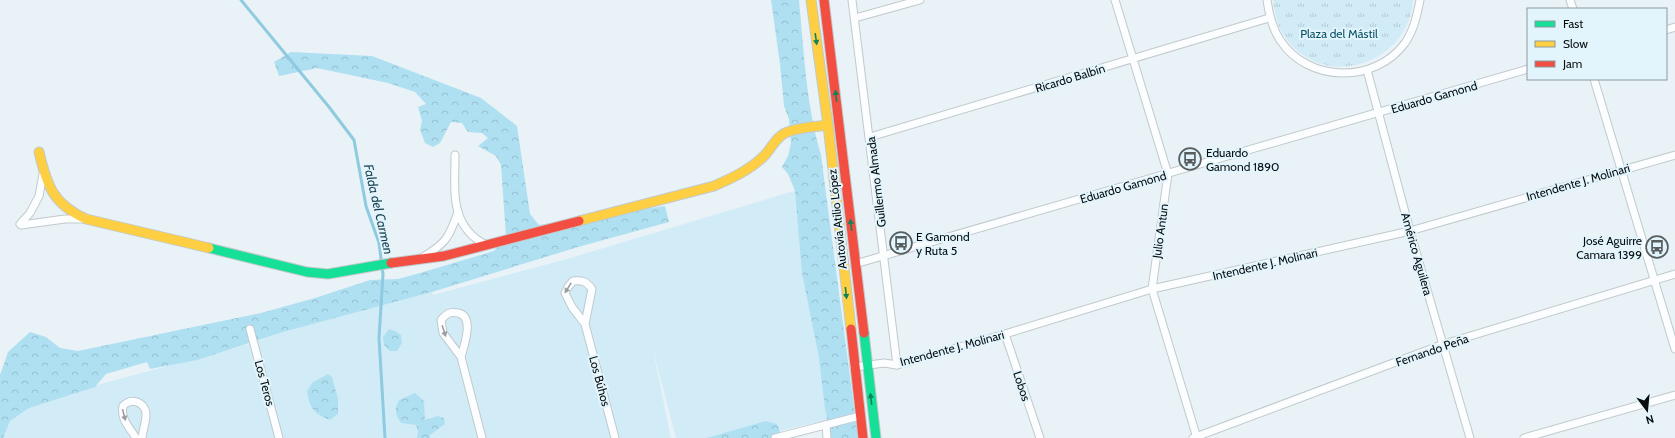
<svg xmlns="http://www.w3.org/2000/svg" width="1675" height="438" viewBox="0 0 1675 438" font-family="Cabin,sans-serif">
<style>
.green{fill:#d2ecf7}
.forest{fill:url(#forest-crowns)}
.park{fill:url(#park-tufts)}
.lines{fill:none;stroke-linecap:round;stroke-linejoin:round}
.stream{stroke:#8ecae0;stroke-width:3}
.street-casing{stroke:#c1c9cc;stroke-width:9}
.fast-casing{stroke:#c1c9cc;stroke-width:11}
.slow-casing{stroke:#c1c9cc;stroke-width:11}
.jam-casing{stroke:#c1c9cc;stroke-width:11}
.street{stroke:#fcfdfe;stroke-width:7}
.fast{stroke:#16e098;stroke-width:9}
.slow{stroke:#ffcf43;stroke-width:9}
.jam{stroke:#f24e42;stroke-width:9}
.oneway{fill:#10825b}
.oneway2{fill:#9a9d9f}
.labels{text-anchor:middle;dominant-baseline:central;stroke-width:4;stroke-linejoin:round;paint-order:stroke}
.park-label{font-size:12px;fill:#0b5266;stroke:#e3f5fc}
.street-label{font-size:12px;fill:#080e10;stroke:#e3f5fc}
.poi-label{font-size:12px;fill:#080e10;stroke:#e3f5fc;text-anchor:start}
.water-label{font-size:13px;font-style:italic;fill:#193f4c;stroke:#e3f5fc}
</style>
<defs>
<pattern id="forest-crowns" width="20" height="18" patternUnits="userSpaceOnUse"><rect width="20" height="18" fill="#afe0f2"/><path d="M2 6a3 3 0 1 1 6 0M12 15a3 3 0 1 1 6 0" fill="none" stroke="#95bfce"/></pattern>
<pattern id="park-tufts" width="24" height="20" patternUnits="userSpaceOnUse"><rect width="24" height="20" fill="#d2ecf7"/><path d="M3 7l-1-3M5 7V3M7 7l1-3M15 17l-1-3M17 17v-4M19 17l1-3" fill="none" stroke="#b3c9d3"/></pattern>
</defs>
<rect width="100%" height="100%" fill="#e9f2f6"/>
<path class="green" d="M804,188L836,418L749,438H676L653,350L671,438H0V411L257,342V341L283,332L432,292L433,295L567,259Z"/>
<g class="forest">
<path d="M771,0H799C804,52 806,105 821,155L858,438H831L825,409L819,358L802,273L795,191L788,174L782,167L788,156L791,143L789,119L784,106L780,64Z"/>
<path d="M291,52L372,56L481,98L517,126L530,214L539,225L665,206L669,222L578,247L432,292L283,332L197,360L150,369L147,362L106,374L95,387L29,408L10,421L3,438H0V375L8,352L30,332L46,337L60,348L78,351L261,313L315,298L370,280L398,279L420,273L494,251L506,237L501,165L496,156L478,146L488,138L482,133L468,132L462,123L451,122L440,143L433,147L425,143L420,130L422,121L418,107L426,104L415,92L388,83L317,68L279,76L274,62Z"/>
<path d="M389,329L397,332L401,335L402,343L397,351H390L384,345L383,337Z"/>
<path d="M328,374L332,377L338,399V414L330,420C313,413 310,409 307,391L313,382Z"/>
<path d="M415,393L424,401L425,420L438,416L444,418L445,424L430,435V438H417L418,431L416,425L401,423C395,414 394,409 399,400Z"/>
<path d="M766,421L777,424L780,432L779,438H707Z"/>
</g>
<path class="park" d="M1273,0H1413C1409,65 1323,92 1285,37C1277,26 1275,13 1273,0Z"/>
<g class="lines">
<path class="stream" d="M241,0L329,107L354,140L366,206L379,243L383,274L379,338L385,438"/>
<g class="street-casing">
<g id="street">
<path d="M852,0L897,365"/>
<path d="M1115,0L1168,174L1152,289L1197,438"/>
<path d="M1267,0C1269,14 1272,28 1280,40C1308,83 1375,84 1405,43C1414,30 1417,15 1420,0"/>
<path d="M1570,0L1573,9"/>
<path d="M855,18L920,0"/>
<path d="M1666,30L1675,27"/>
<path d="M1367,70L1410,231L1470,438"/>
<path d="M1594,79L1675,349"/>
<path d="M870,137L1269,18"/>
<path d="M455,155C455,191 449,226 486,245"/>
<path d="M43,174L39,196L30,213L20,224L21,225L65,219H82"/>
<path d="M423,257C446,243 449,238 458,212"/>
<path d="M855,264L1528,69"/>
<path d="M585,324L592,289C586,281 582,280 573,281L568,287L565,293L572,307L585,324L615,438"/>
<path d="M250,329L279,438"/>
<path d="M1005,334L1040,438"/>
<path d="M461,357C464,346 475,316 458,313C450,311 446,314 441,320L443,333L461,357L482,438"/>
<path d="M854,367L884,363L897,365L1005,334L1152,289L1410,231L1675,155"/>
<path d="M826,425L827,438"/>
<path d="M136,438C130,428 120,419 123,406C127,402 131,400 137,402C153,408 143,426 142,438"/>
<path d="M775,438L860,416"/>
<path d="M1193,438L1444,344L1675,274"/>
<path d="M1524,438L1675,395"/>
</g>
</g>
<g class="fast-casing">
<g id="fast">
<path d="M209,248L307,272L328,274L391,263"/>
<path d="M864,333L876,438"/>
</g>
</g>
<g class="slow-casing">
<g id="slow">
<path d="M811,0L828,125L851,329"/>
<path d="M39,152C47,186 53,204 86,219L209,248"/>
<path d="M579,221L714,186C732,178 750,170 764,156C772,148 775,138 785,133C798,127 814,127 828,125"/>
</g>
</g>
<g class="jam-casing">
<g id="jam">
<path d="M824,0L864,333"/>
<path d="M391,263L444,256L579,221"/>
<path d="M851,329L863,438"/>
</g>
</g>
<use href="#street" class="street"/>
<use href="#fast" class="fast"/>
<use href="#slow" class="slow"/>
<use href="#jam" class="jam"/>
</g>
<defs><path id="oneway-solid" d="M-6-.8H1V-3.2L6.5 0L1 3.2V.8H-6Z"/></defs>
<g class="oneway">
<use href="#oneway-solid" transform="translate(816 39) rotate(82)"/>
<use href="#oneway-solid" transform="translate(836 96) rotate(-97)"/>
<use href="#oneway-solid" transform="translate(851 225) rotate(-97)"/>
<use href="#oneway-solid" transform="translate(846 293) rotate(84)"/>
<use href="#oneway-solid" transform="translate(871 399) rotate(-97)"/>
</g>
<g class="oneway2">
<use href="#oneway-solid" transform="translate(568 288) rotate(122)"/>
<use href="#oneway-solid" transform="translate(444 331) rotate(72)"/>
<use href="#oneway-solid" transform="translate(124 415) rotate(76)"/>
</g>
<defs>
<g id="bus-ring" transform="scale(1.15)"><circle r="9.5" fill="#e3f5fc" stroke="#575e60" stroke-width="1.5"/><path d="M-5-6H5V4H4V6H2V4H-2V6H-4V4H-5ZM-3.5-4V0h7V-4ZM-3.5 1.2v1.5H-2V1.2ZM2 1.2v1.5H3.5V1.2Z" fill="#575e60"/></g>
</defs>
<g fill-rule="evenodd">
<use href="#bus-ring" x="1190" y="159"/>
<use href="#bus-ring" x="901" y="243"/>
<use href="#bus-ring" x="1657" y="247"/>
</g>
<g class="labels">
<g class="park-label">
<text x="1339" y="33">Plaza del Mástil</text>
</g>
<g class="street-label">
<text transform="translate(1070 78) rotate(-17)">Ricardo Balbín</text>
<text transform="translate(1434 97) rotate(-16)">Eduardo Gamond</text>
<text transform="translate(876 182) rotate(-97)">Guillermo Almada</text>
<text transform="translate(1578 182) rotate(-16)">Intendente J. Molinari</text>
<text transform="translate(1123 187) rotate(-16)">Eduardo Gamond</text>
<text transform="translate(837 219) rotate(-96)">Autovía Atilio López</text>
<text transform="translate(1160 231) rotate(-82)">Julio Antun</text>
<text transform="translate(1417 254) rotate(74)">Américo Aguilera</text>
<text transform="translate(1265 264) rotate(-13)">Intendente J. Molinari</text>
<text transform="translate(952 348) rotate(-15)">Intendente J. Molinari</text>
<text transform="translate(1432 350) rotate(-19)">Fernando Peña</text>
<text transform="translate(600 381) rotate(75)">Los Búhos</text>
<text transform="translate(265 383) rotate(75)">Los Teros</text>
<text transform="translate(1022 386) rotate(72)">Lobos</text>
</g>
<g class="poi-label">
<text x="1206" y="152">Eduardo<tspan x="1206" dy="14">Gamond 1890</tspan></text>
<text x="916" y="236">E Gamond<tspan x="916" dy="14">y Ruta 5</tspan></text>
<text x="1642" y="240" text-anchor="end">José Aguirre<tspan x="1642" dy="14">Camara 1399</tspan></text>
</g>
<g class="water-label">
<text transform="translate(379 209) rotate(77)">Falda del Carmen</text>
</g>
</g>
<rect x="1527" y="8" width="140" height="72" fill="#e3f5fc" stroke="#8b999e"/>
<rect x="1535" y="21" width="20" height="6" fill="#16e098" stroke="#8b999e"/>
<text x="1563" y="28" font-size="12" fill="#080e10">Fast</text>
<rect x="1535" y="41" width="20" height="6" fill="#ffcf43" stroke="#8b999e"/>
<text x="1563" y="48" font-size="12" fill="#080e10">Slow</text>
<rect x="1535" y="61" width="20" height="6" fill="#f24e42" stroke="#8b999e"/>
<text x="1563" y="68" font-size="12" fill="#080e10">Jam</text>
<g transform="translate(1647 410) rotate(164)" stroke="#e3f5fc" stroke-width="3" paint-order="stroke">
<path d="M0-3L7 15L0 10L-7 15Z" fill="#080e10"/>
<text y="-6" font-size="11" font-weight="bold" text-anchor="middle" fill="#080e10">N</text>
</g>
</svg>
